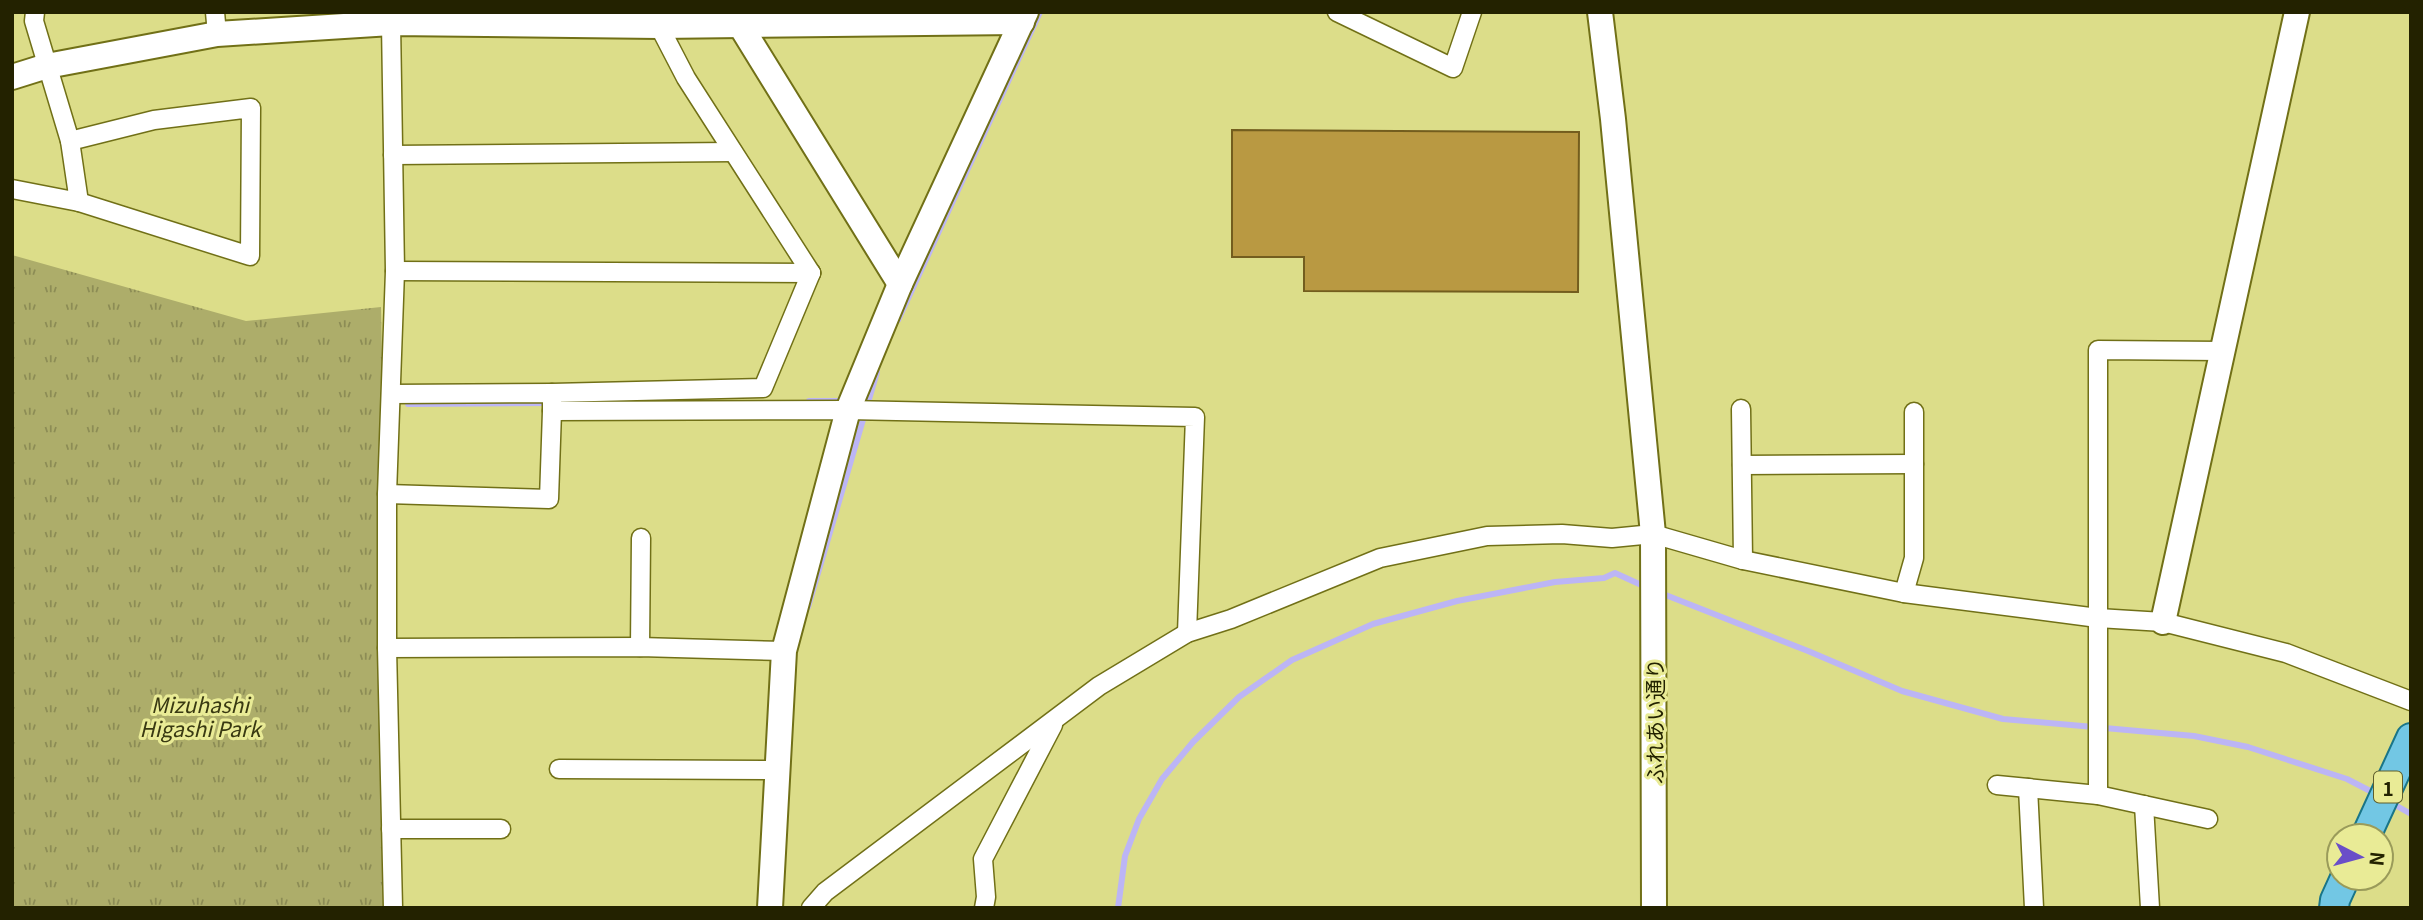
<svg xmlns="http://www.w3.org/2000/svg" width="2423" height="920" viewBox="0 0 2423 920" font-family="Georgia,'Noto Sans JP',serif">
<style>
.park{fill:url(#park-tufts)}
.lines{fill:none;stroke-linecap:round;stroke-linejoin:round}
.stream{stroke:#bcb5f5;stroke-width:6}
.building{fill:#b99942;stroke:#735d1e;stroke-width:2}
.street-casing{stroke:#717017;stroke-width:21}
.secondary-casing{stroke:#717017;stroke-width:28}
.primary-casing{stroke:#197588;stroke-width:32}
.street{stroke:#fff;stroke-width:18}
.secondary{stroke:#fff;stroke-width:24}
.primary{stroke:#72c7e4;stroke-width:28}
.labels{text-anchor:middle;dominant-baseline:central;stroke-width:6;stroke-linejoin:round;paint-order:stroke}
.shield{fill:#e9eb96;stroke:#5e5e2d;stroke-width:2}
.shield-label{font-size:19px;font-weight:bold;fill:#232200}
.park-label{font-size:21px;font-style:italic;fill:#393912;stroke:#e9eb96}
.street-label{font-size:21px;fill:#232200;stroke:#e9eb96}
</style>
<defs>
<pattern id="park-tufts" width="24" height="20" patternUnits="userSpaceOnUse" patternTransform="scale(1.75)"><rect width="24" height="20" fill="#adad6a"/><path d="M3 7l-1-3M5 7V3M7 7l1-3M15 17l-1-3M17 17v-4M19 17l1-3" fill="none" stroke="#8c8c55"/></pattern>
</defs>
<rect width="100%" height="100%" fill="#dcdd89"/>
<path class="park" d="M12,255L246,321L381,307L393,908H12Z"/>
<g class="lines">
<g class="stream">
<path d="M898,320L1040,12"/>
<path d="M809,401H844"/>
<path d="M408,404L550,403"/>
<path d="M1658,592L1808,651L1902,691L2003,719L2194,736L2248,747L2347,779L2376,794"/>
<path d="M808,607L877,372"/>
<path d="M2388,801L2411,814"/>
<path d="M1118,908L1125,856L1139,819L1162,779L1193,742L1239,697L1292,660L1373,624L1457,601L1555,582L1604,578L1615,573L1648,588"/>
</g>
</g>
<path class="building" d="M1232,130L1579,132L1578,292L1304,291V257H1232Z"/>
<g class="lines">
<g class="street-casing">
<g id="street">
<path d="M215,12L217,34"/>
<path d="M1337,12L1453,68L1472,12"/>
<path d="M659,26L686,78L811,273"/>
<path d="M70,141L154,120L251,108L250,256L79,202"/>
<path d="M393,155L733,152"/>
<path d="M12,189L79,202L70,141L34,21L35,12"/>
<path d="M395,271L811,273"/>
<path d="M552,393L763,388L811,273"/>
<path d="M391,394L552,393V411L848,410L1195,417L1187,633"/>
<path d="M1741,409L1743,560"/>
<path d="M1742,465L1914,464"/>
<path d="M387,494L549,499L552,411"/>
<path d="M1904,593L1914,558V412"/>
<path d="M640,647L641,538"/>
<path d="M387,648L640,647L784,651"/>
<path d="M559,769L777,770"/>
<path d="M1997,785L2098,795L2208,819"/>
<path d="M2028,788L2034,908"/>
<path d="M2098,795V350L2222,351"/>
<path d="M2144,805L2150,908"/>
<path d="M391,829H501"/>
<path d="M393,908L387,648V494L395,271L391,23L398,15"/>
<path d="M811,908L825,892L1099,686L1187,633L1231,619L1380,558L1487,536L1562,534L1612,538L1653,534L1743,560L1904,593L2098,618L2163,622L2286,653L2411,701"/>
<path d="M984,908L986,897L983,859L1053,725"/>
</g>
</g>
<g class="secondary-casing">
<g id="secondary">
<path d="M1600,12L1613,119L1653,534L1654,908"/>
<path d="M740,25L900,284"/>
<path d="M12,77L47,66L217,34L391,23L659,26L1022,22"/>
<path d="M2163,622L2297,12"/>
<path d="M770,908L784,651L848,410L900,284L1026,12"/>
</g>
</g>
<g class="primary-casing">
<g id="primary">
<path d="M2366,836L2411,738"/>
<path d="M2334,908L2335,900L2345,878"/>
</g>
</g>
<use href="#street" class="street"/>
<use href="#secondary" class="secondary"/>
<use href="#primary" class="primary"/>
</g>
<g class="labels">
<rect class="shield" x="2374" y="771.5" width="28" height="31" rx="5"/>
<g class="shield-label">
<text x="2388" y="787">1</text>
</g>
<g class="park-label">
<text x="200" y="704">Mizuhashi<tspan x="200" dy="24">Higashi Park</tspan></text>
</g>
<g class="street-label">
<text transform="translate(1654 721) rotate(-90)">ふれあい通り</text>
</g>
</g>
<rect width="2423" height="920" fill="none" stroke="#232200" stroke-width="28"/>
<g transform="translate(2360 857) rotate(96)"><circle r="33" fill="#e9eb96" stroke="#9a9b5a" stroke-width="2"/>
<path d="M0-5L12 26L0 18L-12 26Z" fill="#6a4ec8"/>
<text y="-10" font-size="19" font-weight="bold" text-anchor="middle" fill="#232200">N</text>
</g>
</svg>
